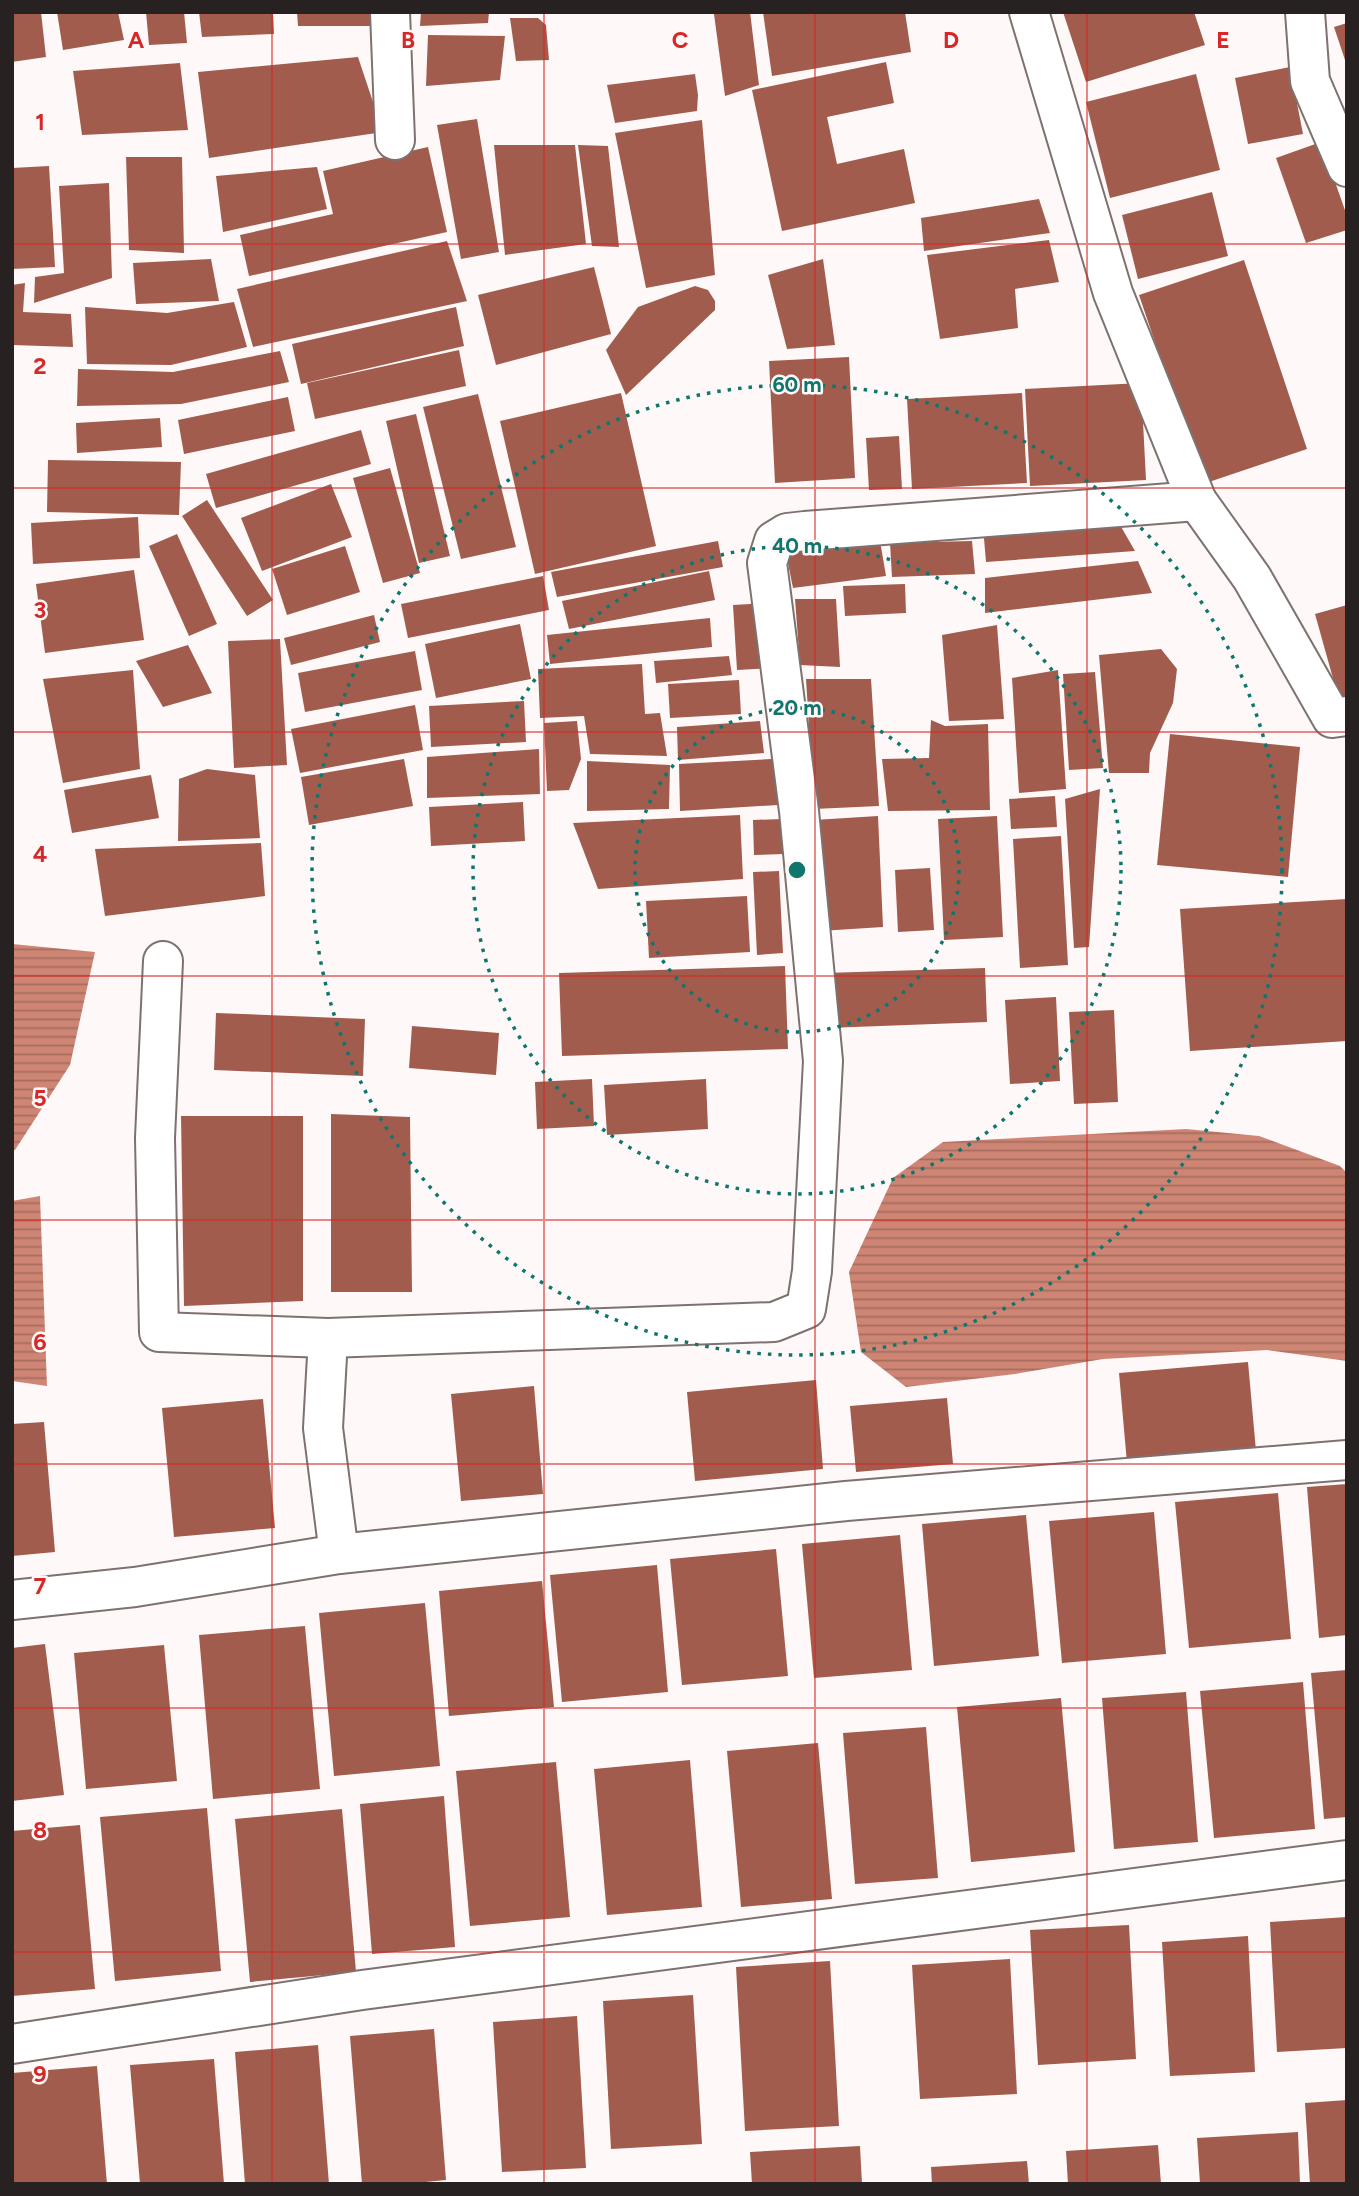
<svg xmlns="http://www.w3.org/2000/svg" width="1359" height="2196" viewBox="0 0 1359 2196" font-family="Figtree,sans-serif">
<style>
.water{fill:url(#water-rules)}
.building{fill:#a15c4d}
.lines{fill:none;stroke-linecap:round;stroke-linejoin:round}
.minor-casing{stroke:#7d726f;stroke-width:42}
.minor{stroke:#fff;stroke-width:38}
.grid{fill:none;stroke:#d62828;stroke-width:2;stroke-opacity:0.55}
.ring{fill:none;stroke:#0f766e;stroke-width:3.5;stroke-dasharray:3.5 7}
.grid-label{font-size:23px;text-anchor:middle;font-weight:bold;fill:#d62828;stroke:#fef9f8;stroke-width:5;stroke-linejoin:round;paint-order:stroke}
.centre{fill:#0f766e;stroke:#fef9f8;stroke-width:3.5}
.ring-label{font-size:21px;text-anchor:middle;font-weight:bold;fill:#0f766e;stroke:#fef9f8;stroke-width:5;stroke-linejoin:round;paint-order:stroke}
</style>
<defs>
<pattern id="water-rules" width="6" height="5" patternUnits="userSpaceOnUse" patternTransform="scale(1.75)"><rect width="6" height="5" fill="#ce8574"/><path d="M0 2.5h6" fill="none" stroke="#a76c5f"/></pattern>
</defs>
<rect width="100%" height="100%" fill="#fef9f8"/>
<g class="water">
<path d="M12,944L95,952L70,1065L15,1150H12Z"/>
<path d="M1186,1129L1259,1136L1340,1166L1347,1173V1361L1267,1350L1103,1359L1015,1374L906,1387L861,1352L849,1272L893,1178L943,1142Z"/>
<path d="M40,1196L47,1386L12,1381V1201Z"/>
</g>
<g class="building">
<path d="M12,12H41L46,57L12,62Z"/>
<path d="M57,12H118L124,40L63,50Z"/>
<path d="M146,12H184L187,43L149,45Z"/>
<path d="M199,12H273L274,34L202,37Z"/>
<path d="M297,12H376L378,26H298Z"/>
<path d="M421,12H489L488,23L420,26Z"/>
<path d="M721,12H750L759,85L725,96L714,14Z"/>
<path d="M763,12H905L911,52L772,76Z"/>
<path d="M1063,12H1194L1205,45L1086,82Z"/>
<path d="M510,18H538L546,25L549,60L516,61Z"/>
<path d="M1347,23V63H1346L1334,27Z"/>
<path d="M428,35L505,36L500,80L426,86Z"/>
<path d="M358,57L383,132L209,158L198,72Z"/>
<path d="M886,62L894,103L827,117L837,164L904,149L915,203L782,231L752,90Z"/>
<path d="M180,63L188,130L82,135L73,71Z"/>
<path d="M1290,67L1303,134L1248,144L1235,78Z"/>
<path d="M695,74L698,95L697,111L615,123L607,85Z"/>
<path d="M1196,74L1220,170L1110,198L1086,102Z"/>
<path d="M477,119L499,252L461,259L437,125Z"/>
<path d="M702,120L715,275L646,288L615,133Z"/>
<path d="M1321,142L1347,216V230L1306,243L1276,158Z"/>
<path d="M494,145H575L586,244L505,255Z"/>
<path d="M578,145L608,146L619,247L592,246Z"/>
<path d="M428,147L447,232L249,276L240,235L333,214L323,171Z"/>
<path d="M126,157H182L184,253L129,250Z"/>
<path d="M49,166L55,267L12,269V168Z"/>
<path d="M317,167L327,209L223,232L216,176Z"/>
<path d="M109,183L112,278L34,303L35,277L64,273L59,186Z"/>
<path d="M1212,192L1228,256L1138,279L1122,215Z"/>
<path d="M1039,199L1050,233L924,251L921,218Z"/>
<path d="M1049,240L1059,282L1015,289L1018,328L940,339L927,255Z"/>
<path d="M447,241L467,301L253,347L237,289Z"/>
<path d="M211,259L219,301L136,304L133,263Z"/>
<path d="M823,259L835,345L787,349L768,275Z"/>
<path d="M1244,260L1307,449L1203,484L1139,295Z"/>
<path d="M594,267L611,334L496,365L478,295Z"/>
<path d="M25,283L23,312L71,314L73,347L12,345V285Z"/>
<path d="M695,286L708,290L715,301V310L626,395L606,350L638,307Z"/>
<path d="M234,302L247,347L171,365L87,364L85,307L167,313Z"/>
<path d="M456,307L464,346L301,384L292,344Z"/>
<path d="M459,350L466,386L315,419L307,383Z"/>
<path d="M280,351L289,382L181,404L77,406L78,369L173,372Z"/>
<path d="M849,357L855,478L775,483L769,361Z"/>
<path d="M1141,383L1146,480L1030,486L1025,389Z"/>
<path d="M621,393L656,546L535,574L500,421Z"/>
<path d="M1022,393L1027,483L912,489L907,399Z"/>
<path d="M478,394L516,547L461,559L423,407Z"/>
<path d="M288,397L295,431L184,454L178,420Z"/>
<path d="M416,414L450,556L419,563L386,421Z"/>
<path d="M160,418L162,447L77,453L76,423Z"/>
<path d="M361,430L371,464L216,508L206,474Z"/>
<path d="M899,436L902,489L869,490L866,438Z"/>
<path d="M48,460L181,462L179,515L47,512Z"/>
<path d="M390,468L420,573L383,583L353,478Z"/>
<path d="M331,484L352,537L262,571L241,518Z"/>
<path d="M207,500L273,600L247,616L182,516Z"/>
<path d="M138,517L140,558L33,564L31,523Z"/>
<path d="M1116,518L1135,551L986,562L983,527Z"/>
<path d="M177,534L217,624L189,636L149,546Z"/>
<path d="M718,541L723,567L557,597L551,572Z"/>
<path d="M880,541L886,576L793,588L785,548Z"/>
<path d="M972,541L975,574L892,577L890,543Z"/>
<path d="M345,546L360,592L287,615L272,569Z"/>
<path d="M1138,561L1152,593L985,613V578Z"/>
<path d="M134,570L144,640L45,653L36,584Z"/>
<path d="M709,571L715,600L569,629L562,601Z"/>
<path d="M543,576L549,610L408,638L401,604Z"/>
<path d="M905,584L906,613L845,616L843,586Z"/>
<path d="M795,599H836L840,667L800,665Z"/>
<path d="M767,603L771,668L737,670L733,605Z"/>
<path d="M1347,605V705L1341,707L1315,614Z"/>
<path d="M374,615L380,642L291,665L284,638Z"/>
<path d="M710,618L712,647L550,664L547,635Z"/>
<path d="M520,624L531,679L436,698L425,644Z"/>
<path d="M997,625L1004,719L949,721L942,635Z"/>
<path d="M280,639L287,765L234,768L228,641Z"/>
<path d="M188,645L212,693L163,707L136,661Z"/>
<path d="M1161,649L1177,669L1173,703L1150,753L1149,773H1109L1099,655Z"/>
<path d="M415,651L422,690L305,712L298,673Z"/>
<path d="M729,656L732,675L656,683L654,661Z"/>
<path d="M642,664L645,714L660,713L667,756L590,754L584,716L540,718L538,669Z"/>
<path d="M133,670L140,769L63,783L43,679Z"/>
<path d="M1058,670L1066,789L1019,793L1012,678Z"/>
<path d="M1095,672L1103,768L1069,770L1063,674Z"/>
<path d="M806,679H871L879,806L814,809Z"/>
<path d="M739,680L741,714L670,718L668,684Z"/>
<path d="M524,701L526,742L431,747L429,706Z"/>
<path d="M415,705L423,750L300,773L291,729Z"/>
<path d="M931,720L945,726L988,724L990,810L888,811L882,759L929,758Z"/>
<path d="M577,721L581,759L569,790L547,791L544,723Z"/>
<path d="M760,721L764,753L678,760L677,727Z"/>
<path d="M1170,734L1300,747L1288,877L1157,865Z"/>
<path d="M539,749L540,794L427,798V757Z"/>
<path d="M790,758L794,804L680,811L679,764Z"/>
<path d="M404,759L413,806L309,825L301,777Z"/>
<path d="M587,761L670,765L669,809L587,811Z"/>
<path d="M207,769L255,775L260,838L178,841L179,779Z"/>
<path d="M151,775L159,818L72,833L64,790Z"/>
<path d="M1100,789L1089,947L1074,948L1065,799Z"/>
<path d="M1055,796L1057,827L1011,829L1009,799Z"/>
<path d="M523,802L525,841L431,846L429,807Z"/>
<path d="M740,815L743,879L598,889L573,823Z"/>
<path d="M878,816L883,927L820,931L814,820Z"/>
<path d="M997,816L1003,937L944,940L938,819Z"/>
<path d="M782,819L784,854L754,855L753,820Z"/>
<path d="M1061,836L1068,965L1020,968L1013,839Z"/>
<path d="M261,843L265,896L105,916L95,849Z"/>
<path d="M930,868L934,930L898,932L895,870Z"/>
<path d="M779,871L783,953L757,955L753,872Z"/>
<path d="M747,896L750,952L649,958L646,901Z"/>
<path d="M1347,899V1041L1190,1051L1180,909Z"/>
<path d="M785,966L788,1049L562,1056L559,973Z"/>
<path d="M985,968L987,1022L827,1028L825,973Z"/>
<path d="M1056,997L1060,1081L1010,1084L1005,1000Z"/>
<path d="M1114,1010L1118,1102L1074,1104L1069,1012Z"/>
<path d="M216,1013L365,1019L363,1076L214,1070Z"/>
<path d="M412,1026L499,1033L496,1075L409,1068Z"/>
<path d="M592,1079L594,1126L537,1129L535,1082Z"/>
<path d="M706,1079L708,1129L607,1135L604,1085Z"/>
<path d="M331,1114L410,1117L412,1292H331Z"/>
<path d="M181,1116H303V1301L184,1306Z"/>
<path d="M1248,1362L1256,1451L1127,1463L1119,1373Z"/>
<path d="M816,1380L823,1469L695,1481L687,1392Z"/>
<path d="M534,1386L543,1494L461,1501L451,1394Z"/>
<path d="M947,1398L953,1464L856,1472L850,1406Z"/>
<path d="M263,1399L275,1528L174,1537L162,1408Z"/>
<path d="M44,1422L55,1552L12,1556V1424Z"/>
<path d="M1347,1484V1635L1319,1638L1307,1487Z"/>
<path d="M1278,1493L1291,1639L1189,1648L1175,1502Z"/>
<path d="M1154,1512L1166,1654L1062,1663L1049,1521Z"/>
<path d="M1026,1515L1039,1656L934,1666L922,1524Z"/>
<path d="M900,1535L912,1670L814,1678L802,1544Z"/>
<path d="M776,1549L788,1676L682,1685L670,1559Z"/>
<path d="M657,1565L668,1692L562,1702L550,1575Z"/>
<path d="M542,1581L554,1707L449,1716L439,1591Z"/>
<path d="M425,1603L440,1766L334,1776L319,1613Z"/>
<path d="M305,1626L320,1789L213,1799L199,1635Z"/>
<path d="M45,1644L64,1795L12,1801V1648Z"/>
<path d="M164,1645L177,1781L86,1789L74,1653Z"/>
<path d="M1347,1670V1817L1324,1819L1311,1673Z"/>
<path d="M1303,1682L1315,1829L1214,1838L1200,1691Z"/>
<path d="M1186,1692L1198,1842L1114,1849L1102,1698Z"/>
<path d="M1061,1698L1075,1852L971,1862L957,1707Z"/>
<path d="M926,1727L938,1878L855,1884L843,1733Z"/>
<path d="M818,1743L832,1899L741,1907L727,1751Z"/>
<path d="M690,1760L702,1907L607,1915L594,1769Z"/>
<path d="M556,1762L570,1917L470,1926L456,1771Z"/>
<path d="M444,1796L455,1947L372,1954L360,1804Z"/>
<path d="M207,1808L221,1971L115,1981L100,1817Z"/>
<path d="M342,1809L356,1972L250,1982L235,1819Z"/>
<path d="M80,1825L95,1989L12,1996V1831Z"/>
<path d="M1347,1917V2048L1277,2052L1270,1922Z"/>
<path d="M1129,1925L1136,2059L1038,2065L1030,1930Z"/>
<path d="M1248,1936L1255,2072L1170,2076L1162,1942Z"/>
<path d="M1010,1959L1017,2094L920,2099L912,1965Z"/>
<path d="M830,1961L839,2126L745,2131L736,1967Z"/>
<path d="M693,1995L702,2144L611,2149L603,2001Z"/>
<path d="M577,2016L586,2168L502,2172L493,2022Z"/>
<path d="M434,2029L446,2180L405,2184H362L350,2036Z"/>
<path d="M318,2045L329,2184H245L235,2052Z"/>
<path d="M214,2059L224,2184H140L130,2065Z"/>
<path d="M97,2066L107,2184H12V2073Z"/>
<path d="M1347,2100V2184H1310L1305,2103Z"/>
<path d="M1298,2132L1300,2184H1200L1197,2138Z"/>
<path d="M1158,2145L1161,2184H1068L1066,2151Z"/>
<path d="M860,2146L862,2184H752L750,2152Z"/>
<path d="M1027,2161L1029,2184H932L931,2167Z"/>
</g>
<g class="lines">
<g class="minor-casing">
<g id="minor">
<path d="M390,12L395,140"/>
<path d="M1029,12L1113,293L1197,501L1252,578L1332,718L1347,716"/>
<path d="M1305,12L1310,81L1347,167"/>
<path d="M163,961L155,1138L159,1332L328,1338L774,1322L806,1309L812,1271L823,1061L799,811L767,563L774,541L787,533L805,531L1197,501"/>
<path d="M328,1338L323,1428L339,1554"/>
<path d="M12,1600L135,1587L339,1554L846,1501L1347,1460"/>
<path d="M12,2044L362,1990L1347,1860"/>
</g>
</g>
<use href="#minor" class="minor"/>
</g>
<path class="grid" d="M272,12V2184M544,12V2184M815,12V2184M1087,12V2184M12,244H1347M12,488H1347M12,732H1347M12,976H1347M12,1220H1347M12,1464H1347M12,1708H1347M12,1952H1347"/>
<g class="ring">
<circle cx="797" cy="870" r="162"/>
<circle cx="797" cy="870" r="324"/>
<circle cx="797" cy="870" r="485"/>
</g>
<g class="grid-label">
<text x="136" y="48">A</text>
<text x="408" y="48">B</text>
<text x="680" y="48">C</text>
<text x="951" y="48">D</text>
<text x="1223" y="48">E</text>
<text x="40" y="130">1</text>
<text x="40" y="374">2</text>
<text x="40" y="618">3</text>
<text x="40" y="862">4</text>
<text x="40" y="1106">5</text>
<text x="40" y="1350">6</text>
<text x="40" y="1594">7</text>
<text x="40" y="1838">8</text>
<text x="40" y="2082">9</text>
</g>
<circle cx="797" cy="870" r="10" class="centre"/>
<g class="ring-label">
<text x="797" y="392">60 m</text>
<text x="797" y="553">40 m</text>
<text x="797" y="715">20 m</text>
</g>
<rect width="1359" height="2196" fill="none" stroke="#272221" stroke-width="28"/>
</svg>
